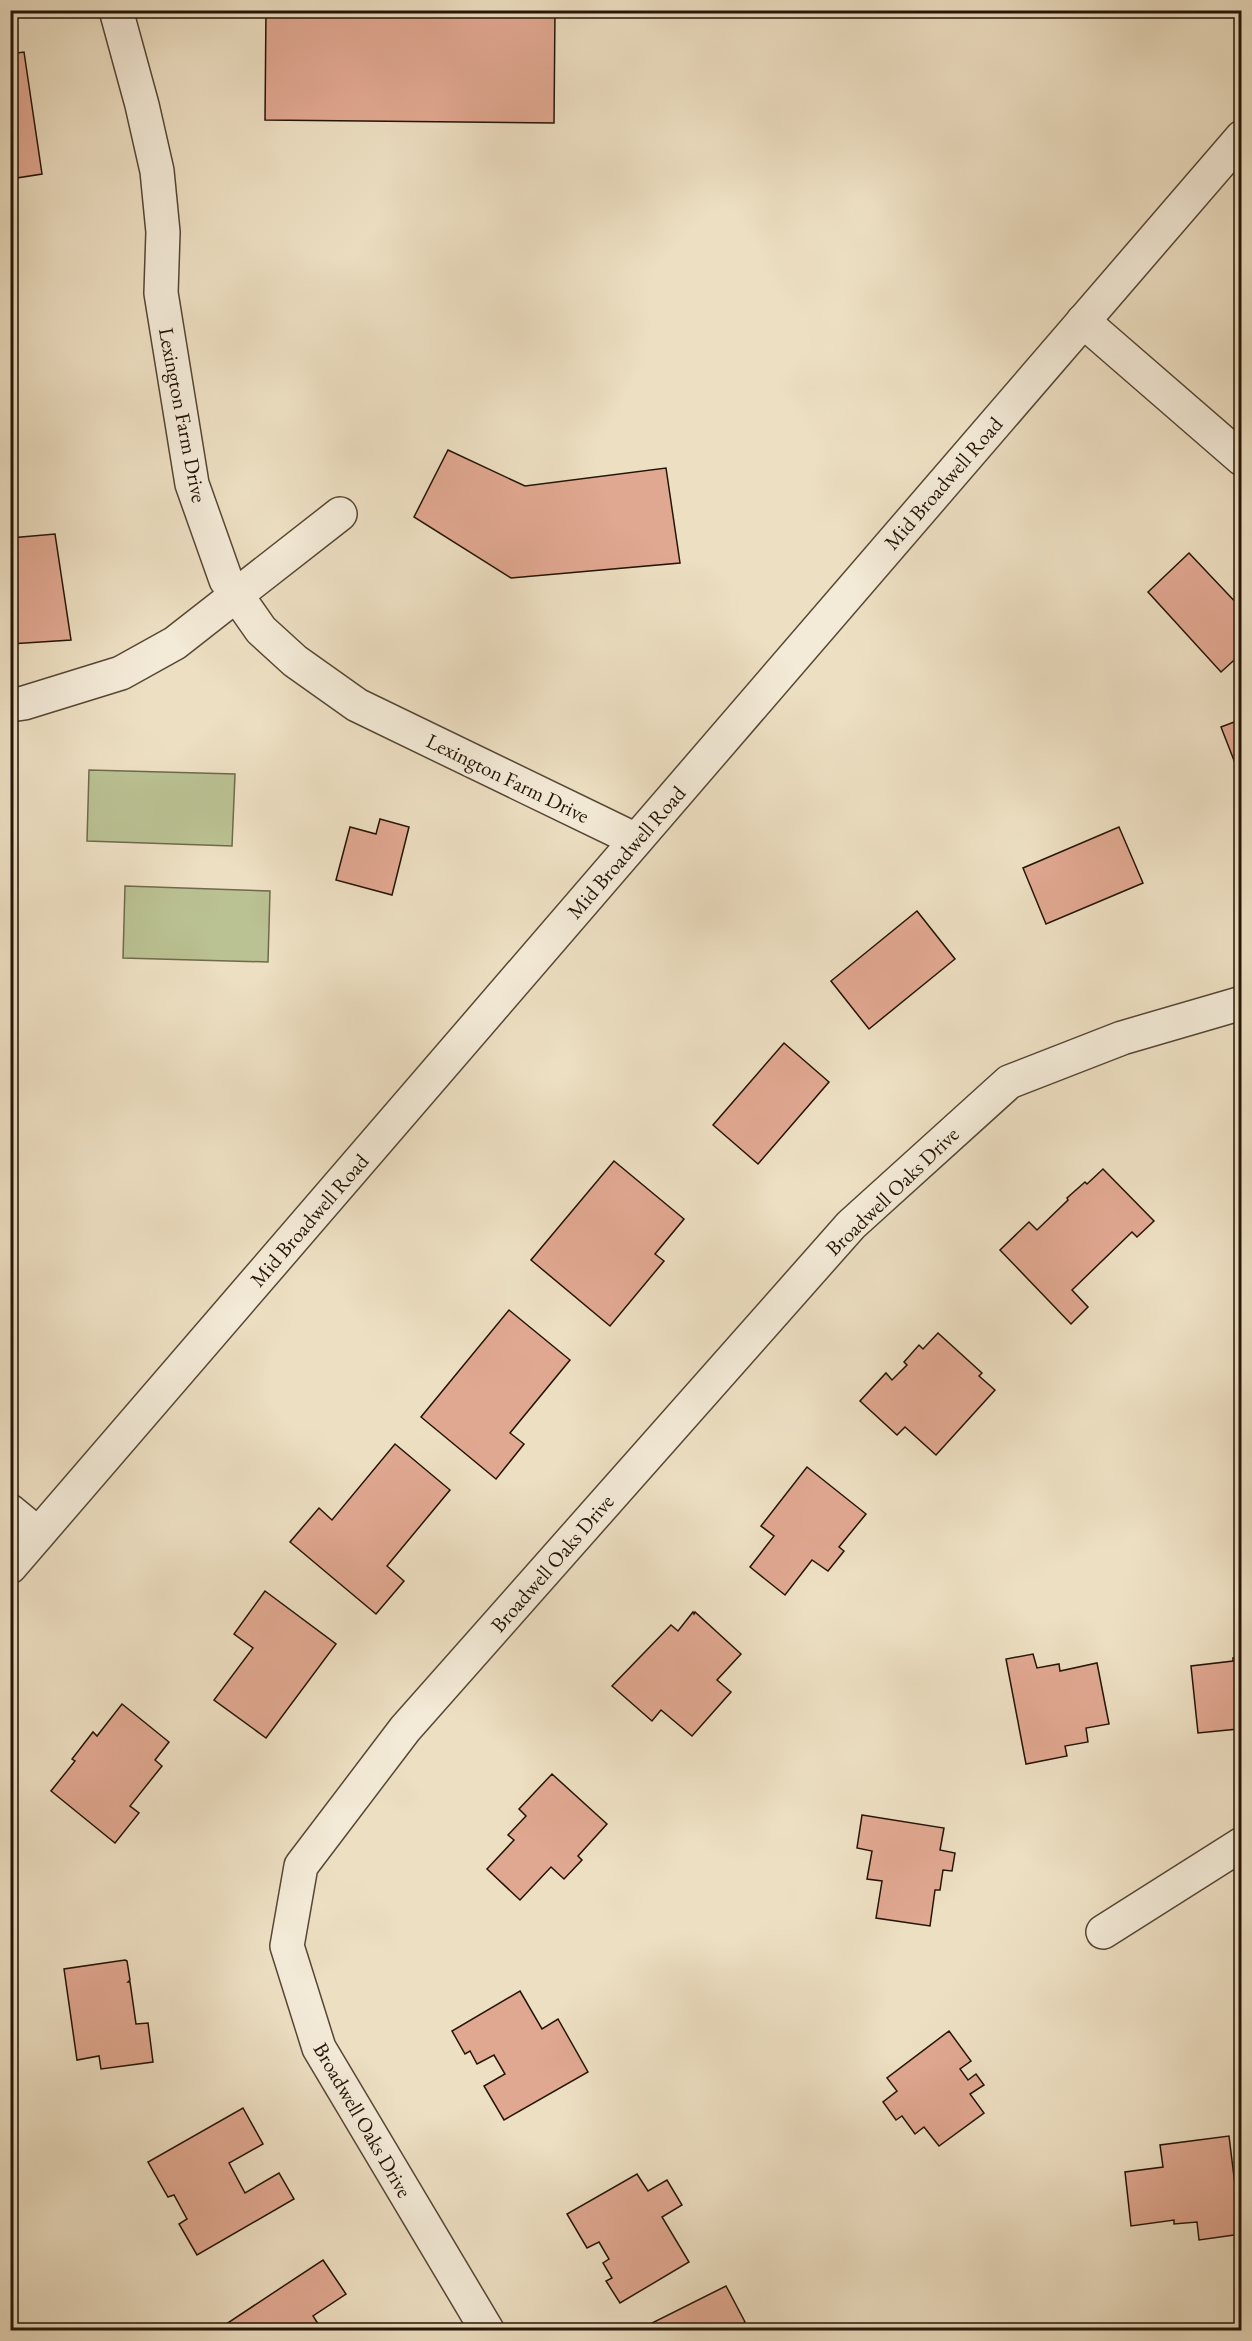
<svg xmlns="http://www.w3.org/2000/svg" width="1252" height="2341" viewBox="0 0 1252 2341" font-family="'EB Garamond',serif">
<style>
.green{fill:#bac192;stroke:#6f6a4c;stroke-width:1.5}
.building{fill:#e1a891;stroke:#241406;stroke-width:1.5}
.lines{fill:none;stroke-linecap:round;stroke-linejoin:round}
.minor-casing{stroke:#564735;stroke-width:36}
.tertiary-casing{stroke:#564735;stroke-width:36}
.minor{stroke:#f3ead7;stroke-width:33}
.tertiary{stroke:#f3ead7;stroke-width:33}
.labels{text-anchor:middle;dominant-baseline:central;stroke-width:6;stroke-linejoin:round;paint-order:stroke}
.street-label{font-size:21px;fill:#241406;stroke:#f3ead7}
</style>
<rect width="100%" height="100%" fill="#eddfc2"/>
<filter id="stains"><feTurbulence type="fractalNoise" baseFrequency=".00333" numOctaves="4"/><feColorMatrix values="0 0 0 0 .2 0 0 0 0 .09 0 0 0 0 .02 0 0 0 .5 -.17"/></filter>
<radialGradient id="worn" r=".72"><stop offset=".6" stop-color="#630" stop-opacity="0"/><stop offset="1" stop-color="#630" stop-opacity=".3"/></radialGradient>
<g class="green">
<path d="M89,770L235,774L232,846L87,841Z"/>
<path d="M125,886L270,891L268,962L123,958Z"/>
</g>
<g class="building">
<path d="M266,10H555L554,123L265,120Z"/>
<path d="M24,52L42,174L10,179V54Z"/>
<path d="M448,450L525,486L666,468L680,563L511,578L414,517Z"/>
<path d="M55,534L71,640L10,644V538Z"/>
<path d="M1189,553L1242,609V653L1221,672L1148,592Z"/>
<path d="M1242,719V781L1221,727Z"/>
<path d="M380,819L409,827L392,895L336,880L350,827L376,834Z"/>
<path d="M1119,827L1143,883L1046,924L1023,868Z"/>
<path d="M917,911L955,959L869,1029L831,981Z"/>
<path d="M784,1043L829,1082L758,1164L713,1125Z"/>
<path d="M614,1161L684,1219L655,1254L664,1261L610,1326L531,1260Z"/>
<path d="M1103,1169L1154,1221L1137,1237L1132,1232L1072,1290L1088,1307L1071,1324L1000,1250L1029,1222L1037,1230L1068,1200L1067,1198L1085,1182L1087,1184Z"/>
<path d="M509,1310L570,1360L510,1433L524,1444L496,1479L421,1417Z"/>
<path d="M938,1333L982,1373L979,1376L995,1390L936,1455L905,1427L897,1435L860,1401L886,1373L892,1380L907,1365L904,1362L919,1345L923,1349Z"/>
<path d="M395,1444L450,1490L387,1566L404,1581L376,1614L290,1542L319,1508L332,1520Z"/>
<path d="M807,1467L866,1514L839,1547L844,1551L828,1571L812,1560L785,1595L750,1567L774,1536L761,1526Z"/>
<path d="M265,1591L336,1644L266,1738L214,1700L253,1648L234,1634Z"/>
<path d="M693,1612L694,1614L695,1612L741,1654L717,1680L731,1692L692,1736L661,1710L652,1721L612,1686L671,1625L678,1631Z"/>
<path d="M1033,1654L1037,1668L1059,1664L1060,1671L1097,1663L1109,1724L1086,1728L1088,1742L1065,1746L1067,1756L1026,1764L1006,1659Z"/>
<path d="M1242,1657V1724L1237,1725L1238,1729L1198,1733L1191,1666L1233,1661V1658Z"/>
<path d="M122,1704L169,1742L155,1760L162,1766L130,1806L139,1813L115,1843L51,1791L75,1761L72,1759L93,1732L97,1736Z"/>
<path d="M552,1774L607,1824L578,1856L582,1860L564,1879L551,1867L520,1900L487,1869L514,1840L508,1835L526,1816L519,1809Z"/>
<path d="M862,1815L944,1828L940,1850L955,1853L952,1871L943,1870L940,1890H935L930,1926L876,1918L882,1881L867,1879L872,1851L857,1848Z"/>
<path d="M125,1960L127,1961L130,1980L128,1982H130L136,2024L148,2023L153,2062L101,2069L99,2056L77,2060L64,1969Z"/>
<path d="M520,1991L542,2029L558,2019L588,2072L504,2120L484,2086L505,2074L494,2055L477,2064L470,2051L465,2054L452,2031Z"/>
<path d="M949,2031L971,2061L960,2069L968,2080L976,2074L984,2085L970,2094L984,2113L939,2146L924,2127L915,2134L902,2116L896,2120L883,2102L897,2091L887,2078Z"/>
<path d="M243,2108L263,2144L229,2163L245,2193L279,2173L294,2199L197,2255L179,2224L187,2219L174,2195L168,2197L148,2162Z"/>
<path d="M1229,2136L1241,2234L1199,2240L1197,2222L1174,2224V2220L1131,2226L1125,2172L1163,2167L1160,2145Z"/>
<path d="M637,2174L648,2191L667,2180L682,2205L662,2217L689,2262L620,2303L606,2281L612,2278L603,2263L609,2259L599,2242L587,2248L567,2214Z"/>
<path d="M323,2260L346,2294L313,2316L322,2330H222L220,2328Z"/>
<path d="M726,2286L745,2322L742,2324L746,2330H651L648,2325Z"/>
</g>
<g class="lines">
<g class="minor-casing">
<g id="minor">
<path d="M116,10L142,105L157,171L163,232L161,293L192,484L226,580L261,630L295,661L357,705L636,840"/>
<path d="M1083,321L1242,459"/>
<path d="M10,705L24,703L121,673L175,643L340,514"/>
<path d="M10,1511L38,1534"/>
<path d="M1103,1932L1242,1844"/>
<path d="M487,2330L319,2048L287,1946L301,1866L405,1729L851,1225L1009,1082L1122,1038L1242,1003"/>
</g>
</g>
<g class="tertiary-casing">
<path id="tertiary" d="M10,1567L1242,137"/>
</g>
<use href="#minor" class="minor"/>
<use href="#tertiary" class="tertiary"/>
</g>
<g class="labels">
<g class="street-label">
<text transform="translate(183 415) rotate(79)">Lexington Farm Drive</text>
<text transform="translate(943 483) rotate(-49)">Mid Broadwell Road</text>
<text transform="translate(508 778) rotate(26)">Lexington Farm Drive</text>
<text transform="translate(626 852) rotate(-49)">Mid Broadwell Road</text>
<text transform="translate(892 1191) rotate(-44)">Broadwell Oaks Drive</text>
<text transform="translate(309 1220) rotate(-49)">Mid Broadwell Road</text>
<text transform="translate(552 1563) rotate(-49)">Broadwell Oaks Drive</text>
<text transform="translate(363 2120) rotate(60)">Broadwell Oaks Drive</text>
</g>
</g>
<rect width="1252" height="2341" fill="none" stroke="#eddfc2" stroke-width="36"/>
<rect x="12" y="12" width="1228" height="2317" fill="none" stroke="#241406" stroke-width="3"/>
<rect x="18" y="18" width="1216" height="2305" fill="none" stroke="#241406" stroke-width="1.5"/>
<rect width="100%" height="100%" filter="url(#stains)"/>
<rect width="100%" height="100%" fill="url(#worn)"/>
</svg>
